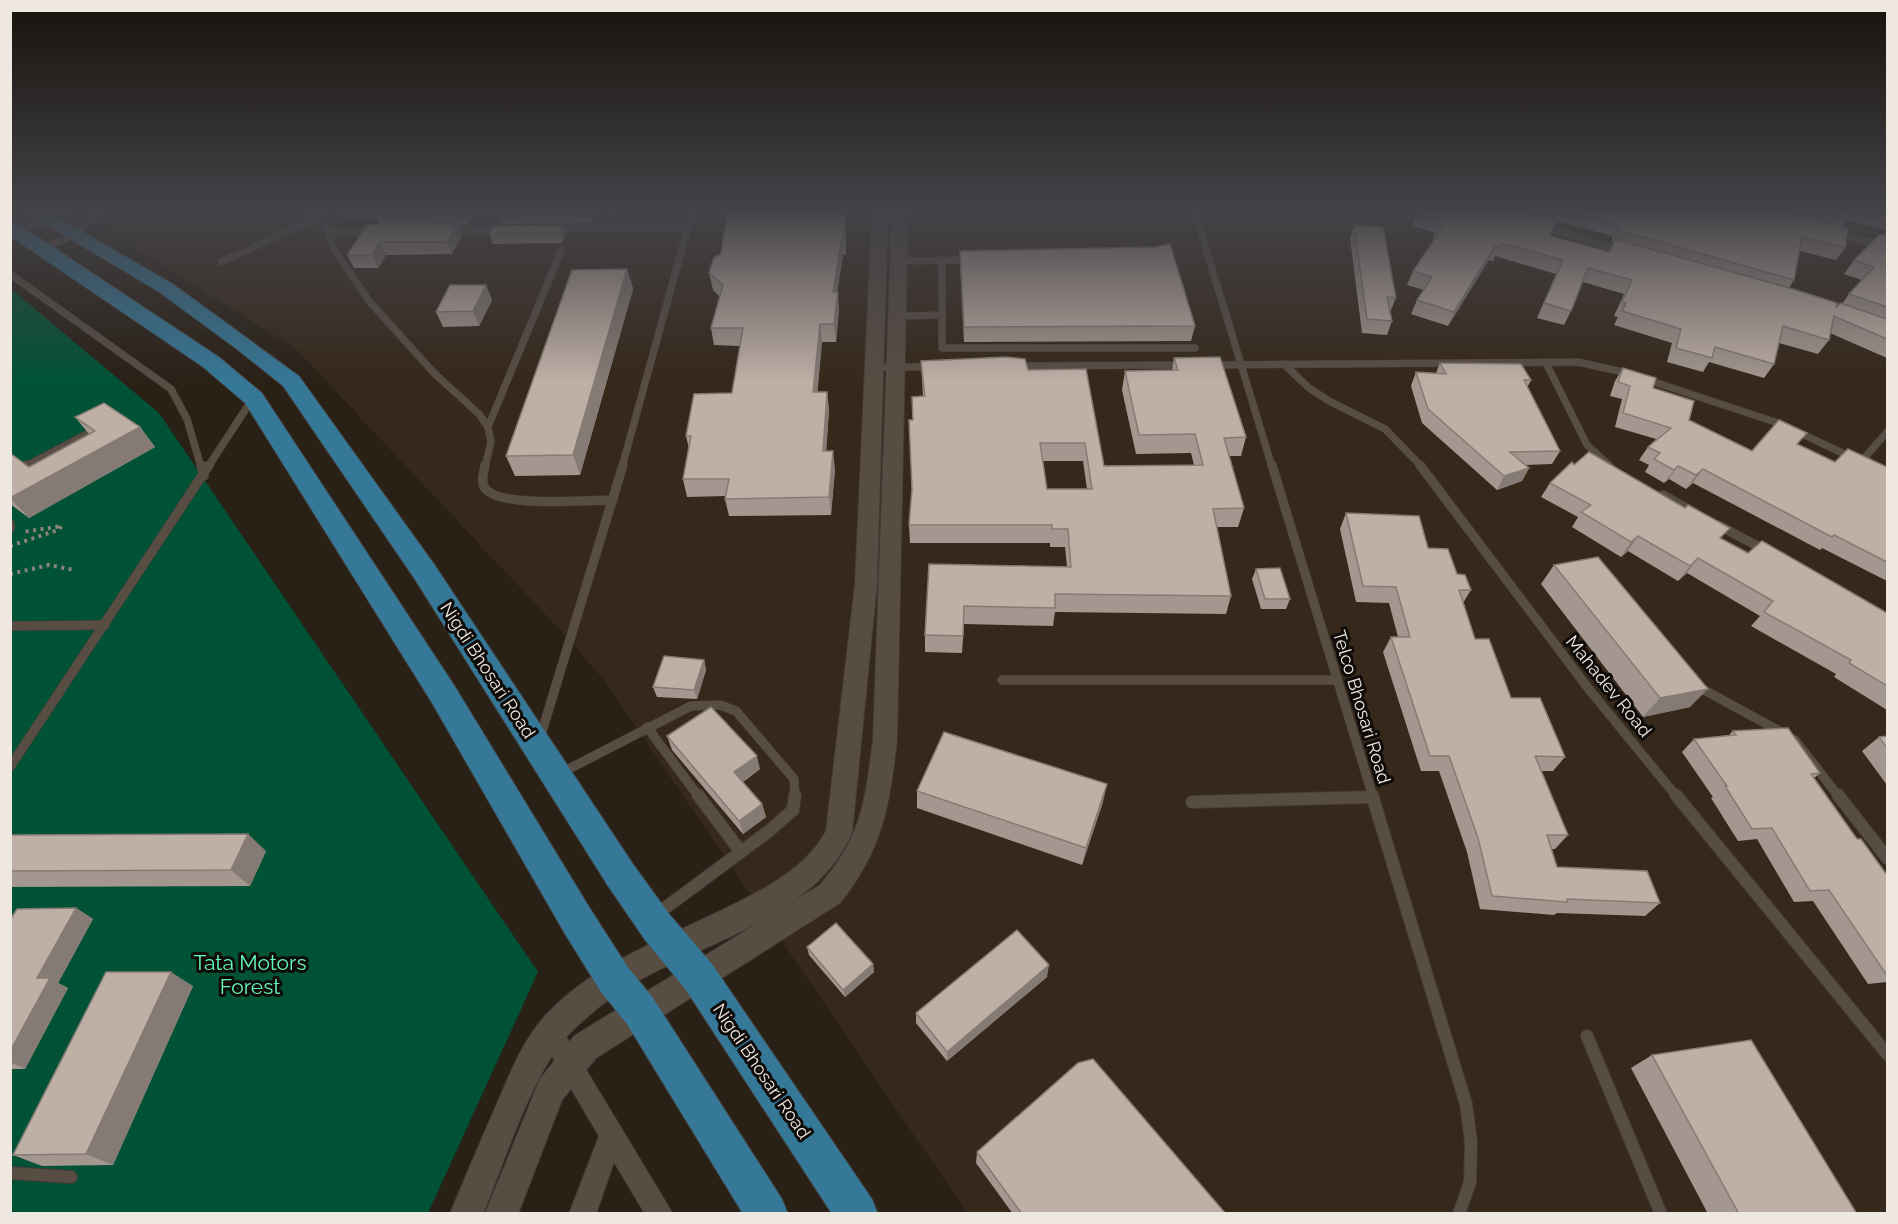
<svg xmlns="http://www.w3.org/2000/svg" width="1898" height="1224" viewBox="0 0 1898 1224" font-family="Raleway,sans-serif">
<style>
.built{fill:#36281a}
.green{fill:#005236}
.lines{fill:none;stroke-linecap:round;stroke-linejoin:round}
.service-far2-casing{stroke:#423a34;stroke-width:8}
.service-far1-casing{stroke:#423a34;stroke-width:10}
.service-casing{stroke:#423a34;stroke-width:14}
.minor-casing{stroke:#423a34;stroke-width:2}
.tertiary-casing{stroke:#423a34;stroke-width:2}
.primary-casing{stroke:#423a34;stroke-width:2}
.path{stroke:#8b847b;stroke-width:4;stroke-dasharray:3 4.5;stroke-linecap:butt}
.service-far2{stroke:#584d43;stroke-width:7}
.service-far1{stroke:#584d43;stroke-width:9}
.service{stroke:#584d43;stroke-width:12}
.minor{fill:#584d43;fill-rule:evenodd}
.tertiary{fill:#584d43;fill-rule:evenodd}
.primary{fill:#367898;fill-rule:evenodd}
.wall{fill:#a4978f;fill-rule:evenodd}
.shaded-wall{fill:#867b74}
.building{fill:#bfb0a6;stroke:#867b74;stroke-width:1.5;fill-rule:evenodd}
.labels{text-anchor:middle;dominant-baseline:central;stroke-width:6;stroke-linejoin:round;paint-order:stroke}
.street-label{font-size:18px;fill:#eee8e1;stroke:#0e0a07}
.near-park-label{font-size:21px;fill:#63fbbb;stroke:#0e0a07}
</style>
<rect width="100%" height="100%" fill="#292016"/>
<path class="built" d="M78,212H1887V1213H967L604,680L572,643L296,349Z"/>
<path class="green" d="M10,288L159,413L538,972L428,1213H11Z"/>
<g class="lines">
<g class="service-far2-casing">
<g id="service-far2">
<path d="M304,212L327,227L334,249L369,301L435,374L479,414L488,427L491,442L485,467"/>
<path d="M1195,212L1272,467"/>
<path d="M1541,227L1620,250"/>
<path d="M552,229L687,228"/>
<path d="M606,229L612,212"/>
<path d="M450,231L502,230"/>
<path d="M18,232L67,212"/>
<path d="M331,232H373"/>
<path d="M1835,233L1888,247"/>
<path d="M43,249L73,235L100,212"/>
<path d="M942,260V315"/>
<path d="M899,261L971,260"/>
<path d="M221,262L300,226L322,212"/>
<path d="M10,274L171,389L187,419L201,467"/>
<path d="M898,316L942,315V348H1195"/>
<path d="M1546,363L1587,445L1609,465"/>
<path d="M1284,364L1309,388L1329,401L1385,429L1422,467"/>
<path d="M1212,365L1578,362L1632,374"/>
<path d="M1017,366L1183,365"/>
<path d="M874,367H931"/>
<path d="M1645,379L1781,424L1853,458"/>
<path d="M488,427L561,251"/>
<path d="M1861,462L1888,431"/>
<path d="M24,467L98,428"/>
<path d="M208,467L253,398"/>
<path d="M622,467L692,212"/>
</g>
</g>
<g class="service-far1-casing">
<g id="service-far1">
<path d="M201,465L204,476"/>
<path d="M485,465C484,473 480,481 485,488C497,508 589,500 613,500"/>
<path d="M1272,465L1373,797"/>
<path d="M1420,465L1588,688L1677,797"/>
<path d="M10,474L27,465"/>
<path d="M1663,495L1695,513"/>
<path d="M10,524V528"/>
<path d="M1718,525L1767,551"/>
<path d="M10,626L105,625"/>
<path d="M1002,680H1337"/>
<path d="M1695,685L1783,733"/>
<path d="M647,727L699,797"/>
<path d="M540,738L623,465"/>
<path d="M1795,740L1839,797"/>
<path d="M10,767L209,465"/>
<path d="M559,774L691,706L720,705L736,711L794,779L795,797"/>
</g>
</g>
<g class="service-casing">
<g id="service">
<path d="M698,795L741,852"/>
<path d="M1372,795L1466,1104L1471,1142L1470,1182L1459,1214"/>
<path d="M1676,795L1888,1055"/>
<path d="M1838,795L1888,859"/>
<path d="M1192,802L1373,797"/>
<path d="M657,914L769,831L793,810L795,795"/>
<path d="M1587,1036L1661,1214"/>
<path d="M10,1173L71,1177"/>
</g>
</g>
<g class="minor-casing">
<path id="minor" d="M551,1021L559,1025L673,1214H645L614,1162L596,1214H569L599,1136L543,1041L539,1033L543,1025Z"/>
</g>
<g class="tertiary-casing">
<g id="tertiary">
<path d="M872,212H888L877,584L852,833C812,922 699,941 623,990C604,1002 586,1017 570,1033C533,1070 504,1163 483,1214H450C464,1180 478,1147 493,1113C508,1079 521,1041 547,1014C594,964 663,939 722,910C761,891 805,870 826,831L855,584Z"/>
<path d="M892,212H908L897,740C890,805 882,851 840,903L596,1058L562,1100L518,1214H485L540,1079L574,1036L820,885C862,836 865,801 873,740Z"/>
</g>
</g>
<g class="primary-casing">
<g id="primary">
<path d="M25,212H49L173,284L299,376L434,564L633,864L670,915L712,964L872,1199L878,1214H832L686,990L645,940L608,886L414,578L283,386L238,350L159,292Z"/>
<path d="M10,221L17,223L219,357L262,393L454,685L591,910L627,966L653,998L782,1199L788,1214H743L627,1024L601,992L565,934L432,703L245,403L203,367L10,236Z"/>
</g>
</g>
<g class="path">
<path d="M10,546L58,530L62,526L23,532"/>
<path d="M10,574L49,565L74,570"/>
</g>
<use href="#service-far2" class="service-far2"/>
<use href="#service-far1" class="service-far1"/>
<use href="#service" class="service"/>
<use href="#minor" class="minor"/>
<use href="#tertiary" class="tertiary"/>
<use href="#primary" class="primary"/>
</g>
<g class="wall">
<path d="M341,212H596L591,223L502,224L499,216H473L468,225H458L462,236L452,254L386,255L378,268H354L347,255L380,224L377,217L344,218Z"/>
<path d="M727,212H851V213H846V255H843L837,292L839,309L836,342H822L817,392H827L829,410L826,451L835,469L831,515L729,516L725,499L726,496L687,497L683,479L689,449L686,436L732,393L740,346L714,345L711,328L720,297L713,290L709,273L721,254Z"/>
<path d="M1520,212H1887V358L1830,333L1829,340L1818,354L1779,343L1774,364L1764,378L1709,362L1703,372L1667,362L1672,343L1614,325L1618,317L1614,316L1624,294L1583,282L1571,311L1564,325L1537,318L1556,274L1495,256L1493,261L1489,260L1448,326L1411,314L1417,300L1424,290L1407,285L1413,271L1434,240H1433L1434,232L1412,226L1417,213H1519ZM1847,220L1886,230L1883,235L1854,260L1844,274L1862,280L1849,294L1842,304L1836,308L1789,288L1794,280L1800,251L1836,260L1845,248L1842,227ZM1555,222H1562L1612,236V242L1613,243L1608,252L1550,236Z"/>
<path d="M562,225L565,235L562,243L493,244L489,234Z"/>
<path d="M1354,225L1396,298L1390,312L1392,321L1387,335L1362,333L1350,238Z"/>
<path d="M1156,247L1195,326L1191,341L964,342L960,265V251Z"/>
<path d="M627,269L633,289L580,475L515,476L506,456Z"/>
<path d="M486,285L492,300L479,326L443,327L436,312Z"/>
<path d="M1174,358L1246,437L1241,456H1229L1244,508L1238,527H1217L1231,596L1226,614L1055,612L1053,626L964,624L962,653L925,652V635L929,564L1067,567L1065,547H1050V543H910L909,525L912,490L913,420L923,396L922,379L921,361L1028,370L1104,466L1194,465L1191,453L1136,454L1122,390L1125,371H1172ZM1043,461H1083L1087,489H1047Z"/>
<path d="M1440,363L1531,380L1527,388L1560,451L1552,464L1525,465L1529,468L1522,481L1497,490L1422,423L1411,386L1416,372L1436,373Z"/>
<path d="M1623,368L1653,388L1689,420L1752,451L1797,444L1835,462L1887,467V581L1822,548L1820,550L1693,483L1686,489L1669,479L1664,483L1645,472L1649,465L1639,460L1648,447L1656,439L1615,427L1622,399L1610,396L1615,381Z"/>
<path d="M75,417L140,427L155,447L29,518L10,504V453L29,467L89,434Z"/>
<path d="M1574,465L1721,538L1748,553L1887,613V710L1834,677L1836,674L1751,626L1760,616L1687,573L1678,581L1628,551L1621,557L1572,527L1578,517L1541,497L1550,483Z"/>
<path d="M1346,513L1428,548L1457,574L1471,590L1463,603L1475,639L1511,698L1565,757L1553,771H1541L1568,835L1555,849H1552L1557,867L1660,903L1645,916L1557,913L1554,915L1480,909L1467,852L1439,771H1421L1383,652L1391,637H1398L1389,603L1356,602L1340,529Z"/>
<path d="M1554,565L1690,707L1643,717L1541,584Z"/>
<path d="M1256,569L1290,599L1286,609H1261L1252,579Z"/>
<path d="M704,660L706,670L697,699L657,697L653,687Z"/>
<path d="M1733,731L1820,773L1814,778L1857,839L1887,875V982L1868,984L1813,901L1794,902L1757,839L1738,841L1711,798L1713,797L1682,752L1694,739L1729,735Z"/>
<path d="M667,736L760,769L743,782L762,804L766,817L743,834L672,750Z"/>
<path d="M1887,736V785L1862,751L1879,737Z"/>
<path d="M917,791L1103,802L1082,865L917,808Z"/>
<path d="M10,835L266,851L250,886L10,887Z"/>
<path d="M76,908L93,919L58,983L68,988L25,1069H10V920Z"/>
<path d="M807,947L873,964L874,972L845,997L809,955Z"/>
<path d="M1047,977L947,1061L916,1023V1013Z"/>
<path d="M193,986L113,1165L42,1166L13,1155Z"/>
<path d="M1652,1055L1857,1214H1708L1631,1068Z"/>
<path d="M977,1152L1226,1214H1013L976,1163Z"/>
</g>
<g class="shaded-wall">
<path d="M463,212H471L473,216L468,225Z"/>
<path d="M588,212H596L591,223Z"/>
<path d="M845,212L846,213V255L844,237Z"/>
<path d="M457,224L462,236L452,254L447,242Z"/>
<path d="M562,225L565,235L562,243L559,233Z"/>
<path d="M842,237L843,255L834,309L833,292Z"/>
<path d="M380,242L386,255L378,268L372,255Z"/>
<path d="M1495,246L1489,260L1448,326L1454,312Z"/>
<path d="M627,269L633,289L580,475L573,455Z"/>
<path d="M486,285L492,300L479,326L473,311Z"/>
<path d="M838,292L839,309L836,342L834,324Z"/>
<path d="M820,324L822,342L816,410L813,392Z"/>
<path d="M827,392L829,410L825,469L823,451Z"/>
<path d="M140,427L155,447L29,518L10,498Z"/>
<path d="M833,451L835,469L831,515L829,497Z"/>
<path d="M1678,466L1669,479L1664,483L1674,470Z"/>
<path d="M1529,468L1522,481L1497,490L1504,476Z"/>
<path d="M1703,469L1693,483L1686,489L1696,475Z"/>
<path d="M1638,536L1628,551L1621,557L1631,542Z"/>
<path d="M1698,558L1687,573L1678,581L1690,566Z"/>
<path d="M704,660L706,670L697,699L694,690Z"/>
<path d="M1708,689L1690,707L1643,717L1660,698Z"/>
<path d="M757,756L760,769L738,786L734,772Z"/>
<path d="M1107,784L1103,802L1082,865L1086,848Z"/>
<path d="M762,804L766,817L743,834L739,821Z"/>
<path d="M248,834L266,851L250,886L231,870Z"/>
<path d="M76,908L93,919L58,983L68,988L25,1069L10,1062V1051L37,978Z"/>
<path d="M873,964L874,972L845,997L843,990Z"/>
<path d="M1049,965L1047,977L947,1061V1052Z"/>
<path d="M171,972L193,986L113,1165L86,1154Z"/>
</g>
<g class="building">
<path d="M727,212H845L844,237H842L833,292H838L834,324H820L813,392H827L823,451H833L829,497L725,499L729,479H683L691,436H686L694,394L732,393L743,328H711L723,285L709,273L714,257L721,254Z"/>
<path d="M1418,212H1514L1555,222L1550,236L1610,252L1615,239L1793,289L1837,303L1836,308L1840,303L1887,319V339L1834,316L1829,340L1783,326L1774,364L1715,347L1712,358L1676,348L1681,329L1622,311L1626,303L1622,302L1632,280L1588,268L1571,311L1544,303L1563,260L1501,243L1499,247L1495,246L1454,312L1417,300L1432,277L1413,271L1443,227L1438,226L1440,218L1417,213Z"/>
<path d="M1574,212H1783L1848,228L1845,248L1802,237L1794,280L1618,230V224Z"/>
<path d="M1829,212H1849V217Z"/>
<path d="M1871,212H1887V216Z"/>
<path d="M457,224L447,242H380L372,255H347L367,225Z"/>
<path d="M562,225L559,233L489,234L493,226Z"/>
<path d="M1354,225L1383,227L1396,298L1387,297L1392,321L1367,319Z"/>
<path d="M1880,234L1887,236V307L1849,294L1874,267L1854,260Z"/>
<path d="M1170,244L1195,326L964,327L960,251L1156,247Z"/>
<path d="M627,269L573,455L506,456L572,270Z"/>
<path d="M450,285H486L473,311L436,312Z"/>
<path d="M1006,357L1025,359L1028,370L1086,369L1104,466L1203,465L1195,434L1139,435L1125,371L1178,370L1174,358L1220,357L1246,437L1224,438L1244,508L1213,509L1231,596L1055,594V608L964,606L963,636L925,635L929,564L1071,567L1068,529H1052V525H909L912,489L909,420H913L912,397L925,396L921,361ZM1040,443H1085L1092,489H1047Z"/>
<path d="M1440,363L1521,364L1531,380H1524L1560,451L1510,452L1529,468L1504,476L1428,409L1416,372L1446,374Z"/>
<path d="M1623,368L1656,378L1653,388L1694,401L1689,420L1752,451L1779,420L1807,433L1797,444L1835,462L1848,449L1887,467V562L1834,535L1832,537L1703,469L1696,475L1678,466L1674,470L1654,459L1660,453L1648,447L1671,428L1623,413L1630,386L1618,382Z"/>
<path d="M104,403L140,427L10,498V453L29,467L95,431L75,417Z"/>
<path d="M1589,452L1685,508L1688,505L1730,528L1720,538L1748,553L1762,541L1887,613V686L1849,663L1851,660L1764,612L1773,601L1698,558L1690,566L1638,536L1631,542L1581,512L1591,505L1550,483L1572,462L1574,465Z"/>
<path d="M1346,513L1419,516L1428,548L1448,549L1457,574L1465,575L1471,590H1459L1475,639H1489L1511,698H1540L1565,757L1535,756L1568,835H1547L1557,867L1647,871L1660,903L1567,899V902L1492,896L1478,838L1449,756H1430L1391,637H1410L1396,587L1363,586Z"/>
<path d="M1598,557L1708,689L1660,698L1554,565Z"/>
<path d="M1280,568L1290,599H1265L1256,569Z"/>
<path d="M664,656L704,660L694,690L653,687Z"/>
<path d="M711,707L757,756L734,772L762,804L739,821L667,736Z"/>
<path d="M1788,728L1820,773L1811,774L1857,839H1861L1887,875V974H1886L1829,890L1810,891L1772,828L1752,829L1725,786H1727L1694,739L1736,735L1733,731Z"/>
<path d="M944,732L1107,784L1086,848L917,791Z"/>
<path d="M1887,736V748L1879,737Z"/>
<path d="M248,834L231,870L10,871V835Z"/>
<path d="M76,908L37,978H50L10,1051V920L17,909Z"/>
<path d="M836,923L873,964L843,990L807,947Z"/>
<path d="M1017,930L1049,965L947,1052L916,1013Z"/>
<path d="M106,972H171L86,1154L13,1155Z"/>
<path d="M1751,1040L1857,1214H1739L1652,1055Z"/>
<path d="M1093,1059L1226,1214H1022L977,1152L1078,1063Z"/>
</g>
<linearGradient id="sky" x2="0" y2="1"><stop stop-color="#17120c"/><stop offset="0.55" stop-color="#434247"/><stop offset="1" stop-color="#434247" stop-opacity="0"/></linearGradient>
<rect width="1898" height="383" fill="url(#sky)"/>
<g class="labels">
<g class="street-label">
<text transform="translate(488 670) rotate(57)">Nigdi Bhosari Road</text>
<text transform="translate(1609 686) rotate(51)">Mahadev Road</text>
<text transform="translate(1362 707) rotate(73)">Telco Bhosari Road</text>
<text transform="translate(762 1071) rotate(56)">Nigdi Bhosari Road</text>
</g>
<g class="near-park-label">
<text x="250" y="962">Tata Motors<tspan x="250" dy="24">Forest</tspan></text>
</g>
</g>
<rect width="1898" height="1224" fill="none" stroke="#eee8e1" stroke-width="24"/>
</svg>
